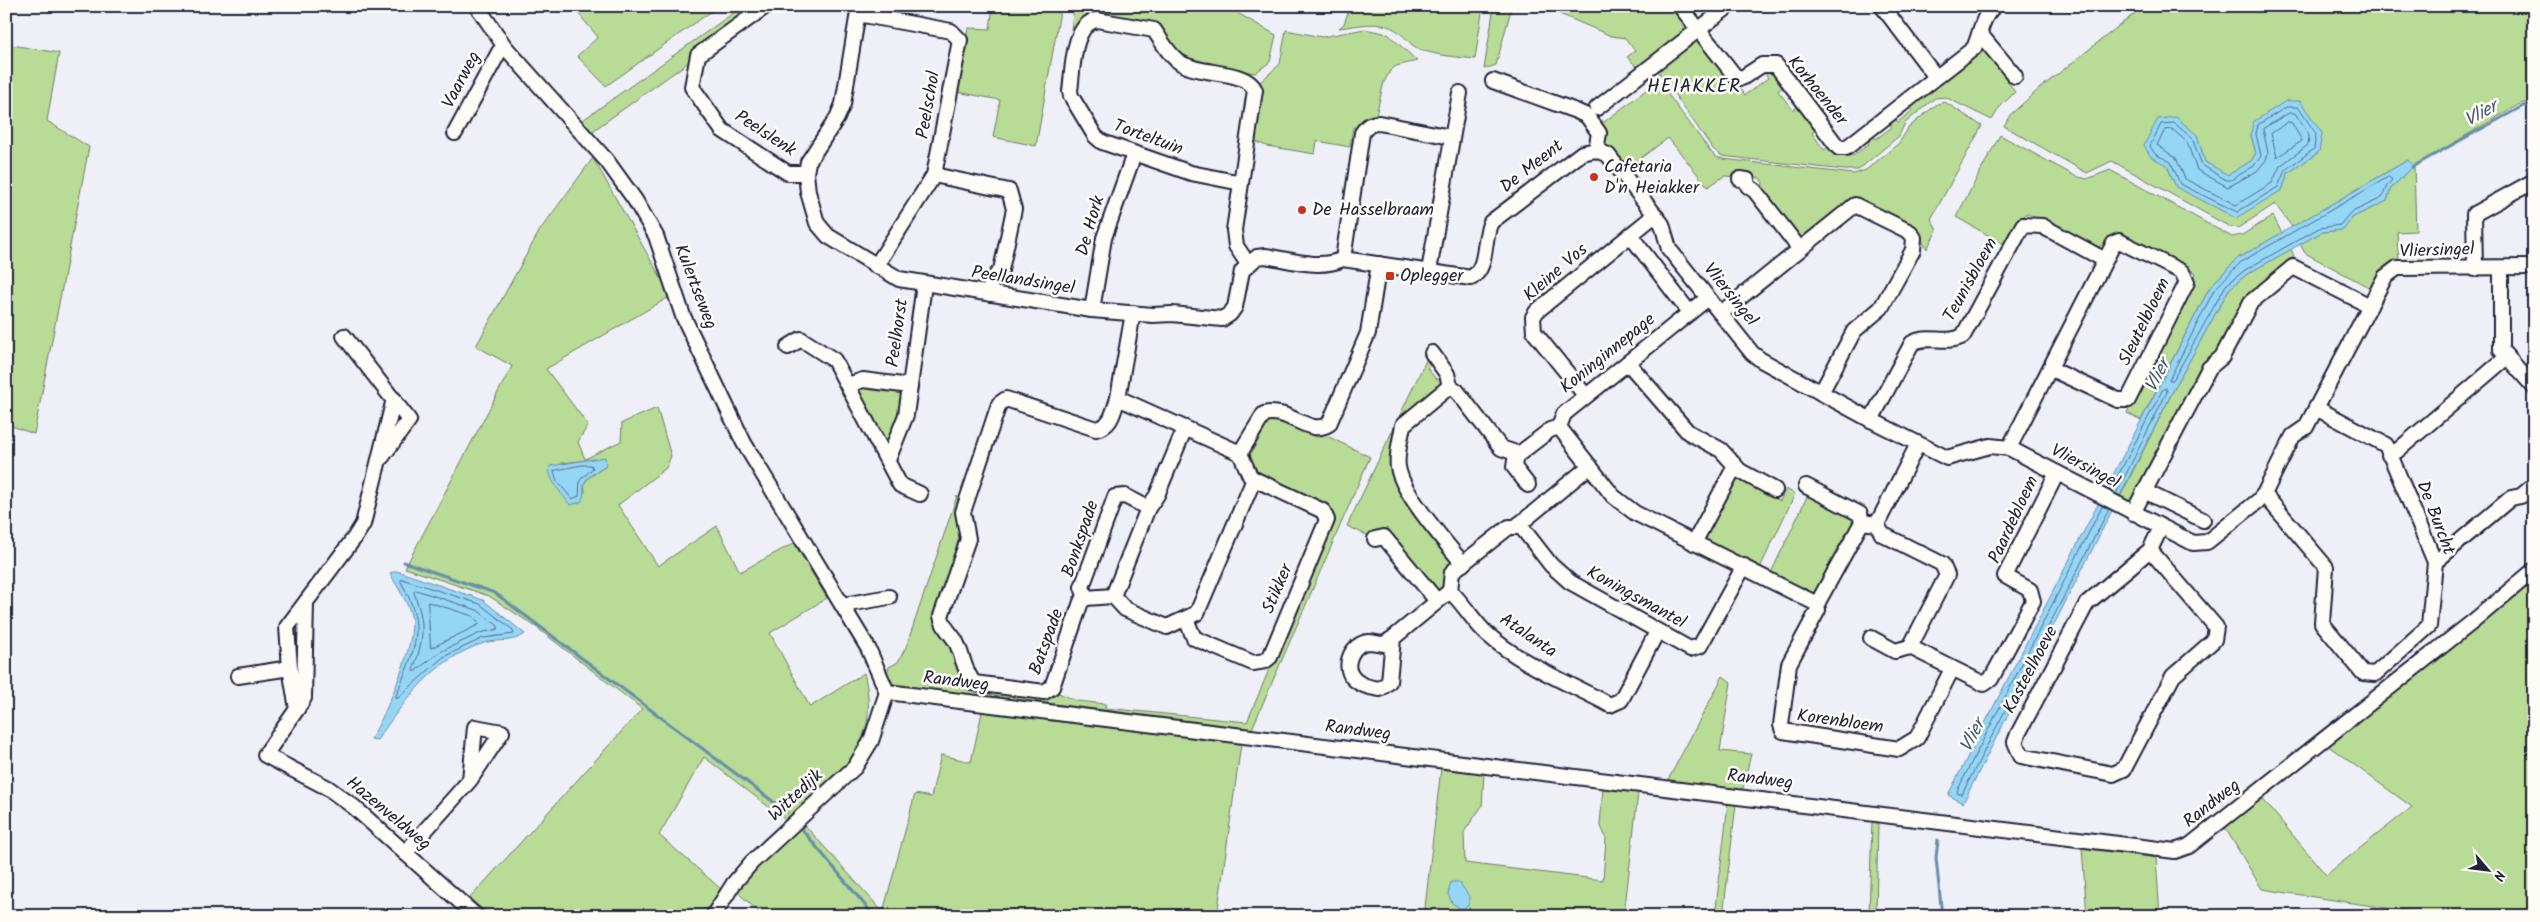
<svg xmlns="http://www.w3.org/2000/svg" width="2540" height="922" viewBox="0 0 2540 922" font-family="Kalam,sans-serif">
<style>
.green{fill:#b8db95;stroke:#6d7e68;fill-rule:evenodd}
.water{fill:#95d6f7;stroke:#678eac}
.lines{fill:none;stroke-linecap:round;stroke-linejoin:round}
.shore{stroke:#506a86;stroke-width:1}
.stream{stroke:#678eac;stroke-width:3}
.minor-casing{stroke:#22223b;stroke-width:18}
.minor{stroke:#fdfcf7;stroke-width:14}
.poi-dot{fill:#c8321e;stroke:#fdfcf7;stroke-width:2}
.labels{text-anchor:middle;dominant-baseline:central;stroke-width:5;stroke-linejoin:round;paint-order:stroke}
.street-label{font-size:18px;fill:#22223b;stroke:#fdfcf7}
.poi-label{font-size:18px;fill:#22223b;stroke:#fdfcf7;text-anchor:start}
.neighbourhood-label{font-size:19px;letter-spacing:1px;fill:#22223b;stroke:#fdfcf7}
.water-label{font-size:19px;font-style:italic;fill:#445873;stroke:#fdfcf7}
</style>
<rect width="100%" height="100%" fill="#efeff8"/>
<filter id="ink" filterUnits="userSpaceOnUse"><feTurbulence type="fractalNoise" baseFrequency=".02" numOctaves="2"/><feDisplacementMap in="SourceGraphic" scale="10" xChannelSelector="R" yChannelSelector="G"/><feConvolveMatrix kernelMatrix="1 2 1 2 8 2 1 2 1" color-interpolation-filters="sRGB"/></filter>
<g filter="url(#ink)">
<g class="green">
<path d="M572,6H719L606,86L577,56L598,37Z"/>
<path d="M743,6H756L693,59L590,133L580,122Z"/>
<path d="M993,6H1061L1036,146L993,137L1000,100L957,92L968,28L990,29Z"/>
<path d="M1074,6H1214L1234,11L1276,35L1270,62L1255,73L1187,63L1157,28L1090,14L1071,30Z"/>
<path d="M1350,6H1483L1475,59C1458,57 1438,56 1422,50C1412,47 1409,41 1401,34C1384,18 1359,26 1339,28L1344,24Z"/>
<path d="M1494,6H1512L1496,65L1484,69Z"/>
<path d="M1541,6H1673L1682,20L1684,31L1644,62L1645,66L1640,70L1627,57L1635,51L1625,38L1611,36Z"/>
<path d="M2144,6H2534V100L2520,104L2414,166L2416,231L2397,232L2399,266L2372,289L2305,253L2300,244L2322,232L2343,230L2353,217L2387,201L2391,188L2414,166L2408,160L2292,227L2275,204L2238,228L2230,227L2112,161L2087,173L2004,126L2010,115L2039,89ZM2197,135L2205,162L2228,176L2251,161L2256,153L2251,135L2319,152L2288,173L2282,190L2176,187L2167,165Z"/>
<path d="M1365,29L1388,34L1417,61L1396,66L1390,71L1384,82L1375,119L1362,129L1353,127L1350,147L1317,141L1315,154L1267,146L1251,140L1258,84L1280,64L1286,30L1322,37Z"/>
<path d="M1693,41L1700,42L1737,92L1741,89L1745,95L1768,78L1764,71H1773L1784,86L1778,91L1793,110L1800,105L1818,128L1812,133L1824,150L1831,145L1850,152L1853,156L1869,144L1865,138L1871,134L1876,139L1892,127L1887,121L1893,116L1898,122L1913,110L1909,104L1979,47H1984L2015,92L1999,108L1992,120L1945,97L1935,98L1905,123L1899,136L1858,170H1844L1722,156L1713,149L1658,71L1663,61Z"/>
<path d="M6,44L59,53L47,121L89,147L34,434L6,424Z"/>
<path d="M1658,81L1711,152L1716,157L1723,159L1854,174L1866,170L1899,143L1909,127L1937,104L1945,102L1982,126L1931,219L1937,230L1927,249L1916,231L1855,201L1802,243L1762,191L1763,183L1760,178L1724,176L1708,187L1668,138L1626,169L1603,149L1608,132L1596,116L1604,122Z"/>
<path d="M2000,135L2075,176L2087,179L2110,170L2232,237L2242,235L2273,216L2282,233L2238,258L2210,287L2141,420L2127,413L2196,273L2121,235L2095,249L2026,213L2007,246L1956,217Z"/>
<path d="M593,158L671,296L546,369L588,425L578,442L585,459L621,441L622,423L657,408L671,456L666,468L618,505L658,566L717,526L740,572L794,543L827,598L770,633L810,707L864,673C883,748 837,777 787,821L704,757L659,835L721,889L702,916H490L470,898L642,709L536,627L489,596L405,568L512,366L476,346L540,230ZM605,458L606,466L588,478L584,484L585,492L565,498L562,492V463Z"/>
<path d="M2291,249L2294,256L2291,261L2224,342L2136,498L2127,504L2119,499L2175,387L2229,289L2247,274Z"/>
<path d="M1428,356L1433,363L1427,368L1437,380L1443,376V385L1398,425L1393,469L1452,554L1447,589L1437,598L1385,530L1373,538L1347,526Z"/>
<path d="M860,386L903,392L896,421L886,446L855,389Z"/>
<path d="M1270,419L1278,420L1317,437H1329L1370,457L1251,731L907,689L897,687L886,677L889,667L898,662L906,647L957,496L963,535L938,612L970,680L1054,691L1077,701L1106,704L1105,708L1247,722L1332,520L1254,476L1248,459Z"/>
<path d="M1736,478L1780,501L1786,489L1795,494L1758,572L1701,542Z"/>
<path d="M1814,482L1856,518L1812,600L1769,577Z"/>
<path d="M2534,579V916H2438L2262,889L2224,826L2261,797L2326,875L2412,807L2327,745L2392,695Z"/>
<path d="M1723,676L1731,682L1720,751L1751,754L1742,792L1667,782Z"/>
<path d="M982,712L1241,744L1217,916H763L735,890L761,859L801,821L883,912L915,794L931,797L941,755L971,762Z"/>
<path d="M1441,768L1484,774L1482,806L1464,832L1465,863L1603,880L1606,838L1600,824L1603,788L1638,793L1624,916H1424Z"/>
<path d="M1728,803L1736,804L1723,916H1715Z"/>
<path d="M1872,821L1878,822L1876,916H1869Z"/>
<path d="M2082,848L2156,858L2160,916H2087Z"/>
</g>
<g class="water">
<path d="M2286,101H2300L2322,133L2319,152L2288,173L2282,190L2236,218L2176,187L2167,165L2151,157L2144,145L2158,119L2176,117L2197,135L2205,162L2228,175L2251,161L2256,153L2251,135L2253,122Z"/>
<path d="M2408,160L2414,166L2391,188L2387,201L2353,217L2343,230L2322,232L2247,274L2229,289L2175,387L1963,803L1948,795L2210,287L2238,258Z"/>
<path d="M605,457L606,466C600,470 585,476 584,485C583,492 585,495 581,502L570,505C563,495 546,477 550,466Z"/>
<path d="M397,571L483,600L525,634C513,643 499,639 484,643C434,659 406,699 377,740L371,739C386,713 418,642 411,615C407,600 397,587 390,573Z"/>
<path d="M1451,882H1459L1470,898L1468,906L1461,909L1452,903L1448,894Z"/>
</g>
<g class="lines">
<g class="shore">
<path d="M2287,107H2298L2316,134L2314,149L2285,170L2278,187L2237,212L2180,184L2171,162L2155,154L2150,146L2161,124L2174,123L2192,138L2202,165L2226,180H2231L2254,166L2261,156L2256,134L2258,125Z"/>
<path d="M2289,113H2295L2309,135L2308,145L2280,166L2272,183L2236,205L2185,179L2176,158L2157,145L2165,130L2172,129L2187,142L2197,170L2228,187L2257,171L2266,160L2268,153L2263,129Z"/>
<path d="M2288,122L2292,123L2302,141L2277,157L2271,134Z"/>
<path d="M2389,177L2392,180L2387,186L2382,198L2350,213L2340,225L2319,228L2245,270L2226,285L2173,380H2169L2214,290L2241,262Z"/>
<path d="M582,465H591L593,468L580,480L579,496L572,499L557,481L554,471Z"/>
<path d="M2110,491L2163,389L2166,388L2167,392L2116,494"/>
<path d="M2103,505L1957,791L1958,794H1962L2109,509"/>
<path d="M402,579L480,604L513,630L514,634L483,638L443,657L397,699L396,696C414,650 428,628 401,582Z"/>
<path d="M416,590L477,610L498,626V629L480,633L440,652L414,672L413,670C424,639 426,624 414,593Z"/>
<path d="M428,602L473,616L480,624L431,648Z"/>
</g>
<g class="stream">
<path d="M2412,167L2523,106L2534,103"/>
<path d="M404,562L495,593L787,812"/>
<path d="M800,827L874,916"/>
<path d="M1938,840L1936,858L1942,916"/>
</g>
<g class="minor-casing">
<g id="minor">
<path d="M477,6L505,47L607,161L635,200L656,236L683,316L744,443L868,648L887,692"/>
<path d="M766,6L698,55L692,87L722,130L788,173H806"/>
<path d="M859,6L843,104L837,118L808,162L806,173L808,192L817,223L828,236L899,279L1092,310L1153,315L1172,314L1222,319L1230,314L1235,307L1242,271L1257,257L1265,256C1291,260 1319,270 1343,259L1471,278C1489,267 1482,240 1491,222L1582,153L1596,150L1599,133L1587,116L1576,111L1493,81"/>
<path d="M1680,6L1735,76L1742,78L1762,65H1776L1834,142L1839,148H1846L1974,48C1980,35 1982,16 1994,6"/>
<path d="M1882,6L1936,77"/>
<path d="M858,14L951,31L960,40L934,175L876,266"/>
<path d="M1981,35L2015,76"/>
<path d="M1597,108L1729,6"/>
<path d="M455,133L499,52L505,47"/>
<path d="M1596,150L1608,155L1662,224L1669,249L1752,353L1761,360L1871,420L1947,458L1990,446L2009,448L2193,543L2207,542L2258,501L2264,494L2293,436L2306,427L2385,277L2397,268L2534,267"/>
<path d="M934,175L1009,191L1014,209L1001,270L991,281L990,294"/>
<path d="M1740,179L1747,180L1748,186L1755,191L1799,248"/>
<path d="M1241,183L1191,173L1102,142L1095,136L1071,96L1070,91C1073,70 1072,24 1097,20L1154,30C1161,40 1170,57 1181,63C1202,76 1245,69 1255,90L1234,230L1236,246L1248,264"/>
<path d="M1630,235L1689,312"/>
<path d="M1343,259L1362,133C1367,126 1370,123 1379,123L1451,137"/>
<path d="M2501,268V350L2534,387"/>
<path d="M2475,269L2474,214L2534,181"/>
<path d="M1429,271L1460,93"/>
<path d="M1708,298L1564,414L1559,427L1613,496L1635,513L1817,604L1862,522L1860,514L1806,486"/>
<path d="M1092,310L1104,238L1134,154"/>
<path d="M1133,313L1118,398L1240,453L1264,414C1289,407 1309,437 1329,424L1368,333L1379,264"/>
<path d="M1721,313L1855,205L1910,232L1914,238L1913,250L1881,308L1854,331L1821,393"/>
<path d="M344,336L409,420L382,457"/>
<path d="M788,347L801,339L834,360L900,485L920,494"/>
<path d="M1432,353L1447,374L1450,386"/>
<path d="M1628,363L1688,432L1721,450L1740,471L1775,490"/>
<path d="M848,385L863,380L910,386"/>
<path d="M1585,395L1534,332L1533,317L1537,311L1655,215"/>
<path d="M1118,398C1113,412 1112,426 1096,429L1006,399L999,404L963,512L968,539L941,616C943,627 949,631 955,640C963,654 963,670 974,683L1044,692L1052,687L1081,602L1086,598L1113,596L1125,609L1167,627L1197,613L1254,479L1250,476L1240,453"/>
<path d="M394,399L363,524L355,537L287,627L290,668L297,709L265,755L328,788L354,807L476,916"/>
<path d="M1871,420L1912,343C1928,334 1947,345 1963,336L2023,225L2042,226L2105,260"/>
<path d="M2009,448L2114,243L2119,241L2182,272L2187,282L2128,400H2118L2051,369"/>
<path d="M1516,454L1514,467L1528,485"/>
<path d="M2389,455L2397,451L2507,357"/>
<path d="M888,460L906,415L924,285"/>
<path d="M1590,466L1516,527H1509L1452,572L1450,591C1464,604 1473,621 1487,634C1522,665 1569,683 1610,705L1621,700L1657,632"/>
<path d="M2144,491L2203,520"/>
<path d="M2264,494L2326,567L2322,623L2363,673L2375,674L2429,626L2435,562L2386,445L2316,408"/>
<path d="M2133,513L2209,368L2222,357L2251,302L2293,267L2370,306"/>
<path d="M1862,522L1877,524L1882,534L1942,564L1947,575L1910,647L1984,684L1991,679L2033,601L2030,590L2005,576L2057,473"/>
<path d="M1519,524L1551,565L1570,582L1690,649L1700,646L1744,566"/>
<path d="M1877,524L1918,444"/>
<path d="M1375,539L1384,537L1437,601"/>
<path d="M1694,543L1735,466"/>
<path d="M2150,550L2216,627L2214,640L2173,676L2124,769L2113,774L2021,756L2015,742L2018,734L2087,603L2150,550L2161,527"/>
<path d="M2435,562L2511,498L2521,496L2534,485"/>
<path d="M1463,564C1445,541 1402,494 1398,467C1396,454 1401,438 1403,425L1450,386L1457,391L1501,448L1519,454L1550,430L1559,427"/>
<path d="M1113,596L1148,508L1157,495L1185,428"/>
<path d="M1086,598L1082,587L1115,497L1125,496L1148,508"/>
<path d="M1817,604L1818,610L1789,664L1781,725L1783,731L1899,749L1917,738L1952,669"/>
<path d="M843,605L889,597"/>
<path d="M1186,619L1194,638L1253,663L1265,661L1270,657L1327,520L1323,511L1254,479"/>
<path d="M1393,638L1384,644C1379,644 1374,642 1369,642C1351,643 1341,668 1355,680C1362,686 1371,688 1380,689L1389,682L1393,638L1450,591"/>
<path d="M1871,638L1895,651L1910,647"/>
<path d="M238,676L290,668"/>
<path d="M887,692L2175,851L2189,846L2475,620L2534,570"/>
<path d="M297,709L304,698L306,602"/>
<path d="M405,853L470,780L502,732L475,727L470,780"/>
<path d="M713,916L734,883L752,862L855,767L871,741L887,692"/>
</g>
</g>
<use href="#minor" class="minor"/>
</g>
</g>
<g class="poi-dot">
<circle cx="1594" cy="177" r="5"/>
<circle cx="1302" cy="210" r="5"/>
<rect x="1385" y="271" width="10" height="10" rx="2.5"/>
</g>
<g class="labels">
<g class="street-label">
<text transform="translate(462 80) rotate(-62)">Vaarweg</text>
<text transform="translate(1817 91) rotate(51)">Korhoender</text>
<text transform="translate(929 105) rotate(-80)">Peelschol</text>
<text transform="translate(765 134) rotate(33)">Peelslenk</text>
<text transform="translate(1148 138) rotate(20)">Torteltuin</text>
<text transform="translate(1532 167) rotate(-38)">De Meent</text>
<text transform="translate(1091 226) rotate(-74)">De Hork</text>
<text transform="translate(2437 251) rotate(-2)">Vliersingel</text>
<text transform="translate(1556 273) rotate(-41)">Kleine Vos</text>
<text transform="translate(1971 280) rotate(-61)">Teunisbloem</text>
<text transform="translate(1023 281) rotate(9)">Peellandsingel</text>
<text transform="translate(695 287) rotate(69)">Kulertseweg</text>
<text transform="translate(1730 295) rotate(51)">Vliersingel</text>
<text transform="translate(2145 322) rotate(-64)">Sleutelbloem</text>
<text transform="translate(898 333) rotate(-82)">Peelhorst</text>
<text transform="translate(1608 354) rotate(-39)">Koninginnepage</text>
<text transform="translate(2085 467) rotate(28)">Vliersingel</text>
<text transform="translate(2435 518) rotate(69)">De Burcht</text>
<text transform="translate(2014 520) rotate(-65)">Paardebloem</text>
<text transform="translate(1081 539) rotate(-71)">Bonkspade</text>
<text transform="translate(1278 589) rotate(-67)">Stikker</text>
<text transform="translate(1636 598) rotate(29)">Koningsmantel</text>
<text transform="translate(1528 636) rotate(34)">Atalanta</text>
<text transform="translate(1047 642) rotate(-70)">Batspade</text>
<text transform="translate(2031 670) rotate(-62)">Kasteelhoeve</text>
<text transform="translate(956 682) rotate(7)">Randweg</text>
<text transform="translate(1840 722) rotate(8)">Korenbloem</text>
<text transform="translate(1358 731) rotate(7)">Randweg</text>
<text transform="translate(1760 780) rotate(7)">Randweg</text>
<text transform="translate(796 796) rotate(-43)">Wittedijk</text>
<text transform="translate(2212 804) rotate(-38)">Randweg</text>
<text transform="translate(388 814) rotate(40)">Hazenveldweg</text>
</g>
<g class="poi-label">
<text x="1604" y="167">Cafetaria<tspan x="1604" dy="21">D'n Heiakker</tspan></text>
<text x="1312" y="210">De Hasselbraam</text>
<text x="1400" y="276">Oplegger</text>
</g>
<g class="neighbourhood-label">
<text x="1694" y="87">HEIAKKER</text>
</g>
<g class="water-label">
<text transform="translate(2481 114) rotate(-29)">Vlier</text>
<text transform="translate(2158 376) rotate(-63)">Vlier</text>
<text transform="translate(1973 736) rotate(-63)">Vlier</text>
</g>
</g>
<rect width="2540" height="922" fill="none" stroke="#fdfcf7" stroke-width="25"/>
<rect x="12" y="12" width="2515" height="897" fill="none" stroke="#22223b" stroke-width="2" filter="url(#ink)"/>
<g transform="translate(2488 870) rotate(118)" stroke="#fdfcf7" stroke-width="4" paint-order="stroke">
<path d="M0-4L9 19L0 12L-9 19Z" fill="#22223b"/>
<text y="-8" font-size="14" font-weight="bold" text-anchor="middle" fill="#22223b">N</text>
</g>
</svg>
